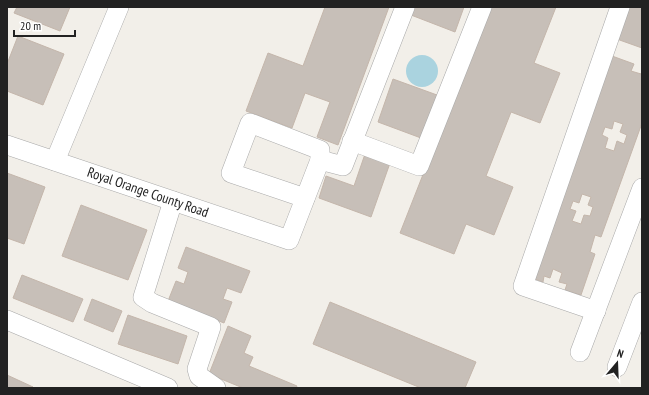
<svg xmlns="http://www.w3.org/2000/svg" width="649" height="395" viewBox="0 0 649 395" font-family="'PT Sans Narrow',sans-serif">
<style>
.water{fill:#aad3df}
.building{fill:#c7bfb8;stroke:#c4b6ab;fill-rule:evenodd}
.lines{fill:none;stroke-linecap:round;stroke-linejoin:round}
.minor-casing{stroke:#a9a9a9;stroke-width:20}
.minor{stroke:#fff;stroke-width:19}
.labels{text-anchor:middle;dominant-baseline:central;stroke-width:4;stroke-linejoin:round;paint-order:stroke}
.street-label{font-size:14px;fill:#222;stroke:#fff}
</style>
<rect width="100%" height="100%" fill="#f2efe9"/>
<circle class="water" cx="422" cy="71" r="16"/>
<g class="building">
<path d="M17,7H70L60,31L14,13Z"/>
<path d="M325,7H389L338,145L317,137L330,102L305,93L292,128L246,111L268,53L303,66Z"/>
<path d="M414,7H464L455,32L411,15Z"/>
<path d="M489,7H556L534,63L560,73L540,123L511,112L486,176L513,187L494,235L466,224L454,254L400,233Z"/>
<path d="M625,7H642V48L614,38Z"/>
<path d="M18,36L64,54L43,105L7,91V64Z"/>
<path d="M612,56L634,64L631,71L641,74L642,71V123L601,237L595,235L590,252L595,254L581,295L565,290L567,284L559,282L562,273L553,269L550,278L544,276L543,282L527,276ZM614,121L623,124L620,132L627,135L624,144L617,141L614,151L605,148L608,138L602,135L605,127L612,129ZM582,194L591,197L588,205L593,207L590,216L584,215L581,224L572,221L576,211L570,209L573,201L579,203Z"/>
<path d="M393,79L437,95L421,138L378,122Z"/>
<path d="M365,154L390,163L371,217L319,198L326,176L354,186Z"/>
<path d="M7,173L45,187L24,244L7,238Z"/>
<path d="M81,205L147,230L128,280L62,256Z"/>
<path d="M186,247L250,271L241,293L227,288L223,299L232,302L224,323L168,301L176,281L184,284L188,272L178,268Z"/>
<path d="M22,275L83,299L73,322L13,298Z"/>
<path d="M92,299L122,311L113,332L84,320Z"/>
<path d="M330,302L476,362L465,388H421L313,344Z"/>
<path d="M128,315L187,336L178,364L118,344Z"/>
<path d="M228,326L251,336L244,353L253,357L249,366L297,386L296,388H243L209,374Z"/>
<path d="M7,375L33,387L7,388Z"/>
</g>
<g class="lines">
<g class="minor-casing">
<g id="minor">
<path d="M352,141L419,166L482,7"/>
<path d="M7,145L289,240L320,160L343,166L405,7"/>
<path d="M55,161L119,7"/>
<path d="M305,198L231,173L250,123L320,150V160"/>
<path d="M173,201L143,297L152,303L211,327L197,369L199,376L216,388"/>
<path d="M596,311L523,286L620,7"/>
<path d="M7,320L168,388"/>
<path d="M580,352L642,188"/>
<path d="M617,367L642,302"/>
</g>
</g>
<use href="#minor" class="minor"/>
</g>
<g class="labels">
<g class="street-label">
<text transform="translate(148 192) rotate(19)">Royal Orange County Road</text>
</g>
</g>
<rect width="649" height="395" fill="none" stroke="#222222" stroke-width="16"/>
<g transform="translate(617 363) rotate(19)" stroke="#ffffff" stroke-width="3" paint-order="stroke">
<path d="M0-3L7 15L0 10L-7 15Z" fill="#222222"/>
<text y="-6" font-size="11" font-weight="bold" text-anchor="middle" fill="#222222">N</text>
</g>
<path d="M14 30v6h61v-6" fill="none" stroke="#222222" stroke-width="2"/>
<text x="20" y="30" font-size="12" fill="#222222" stroke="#ffffff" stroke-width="3" paint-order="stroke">20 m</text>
</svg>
